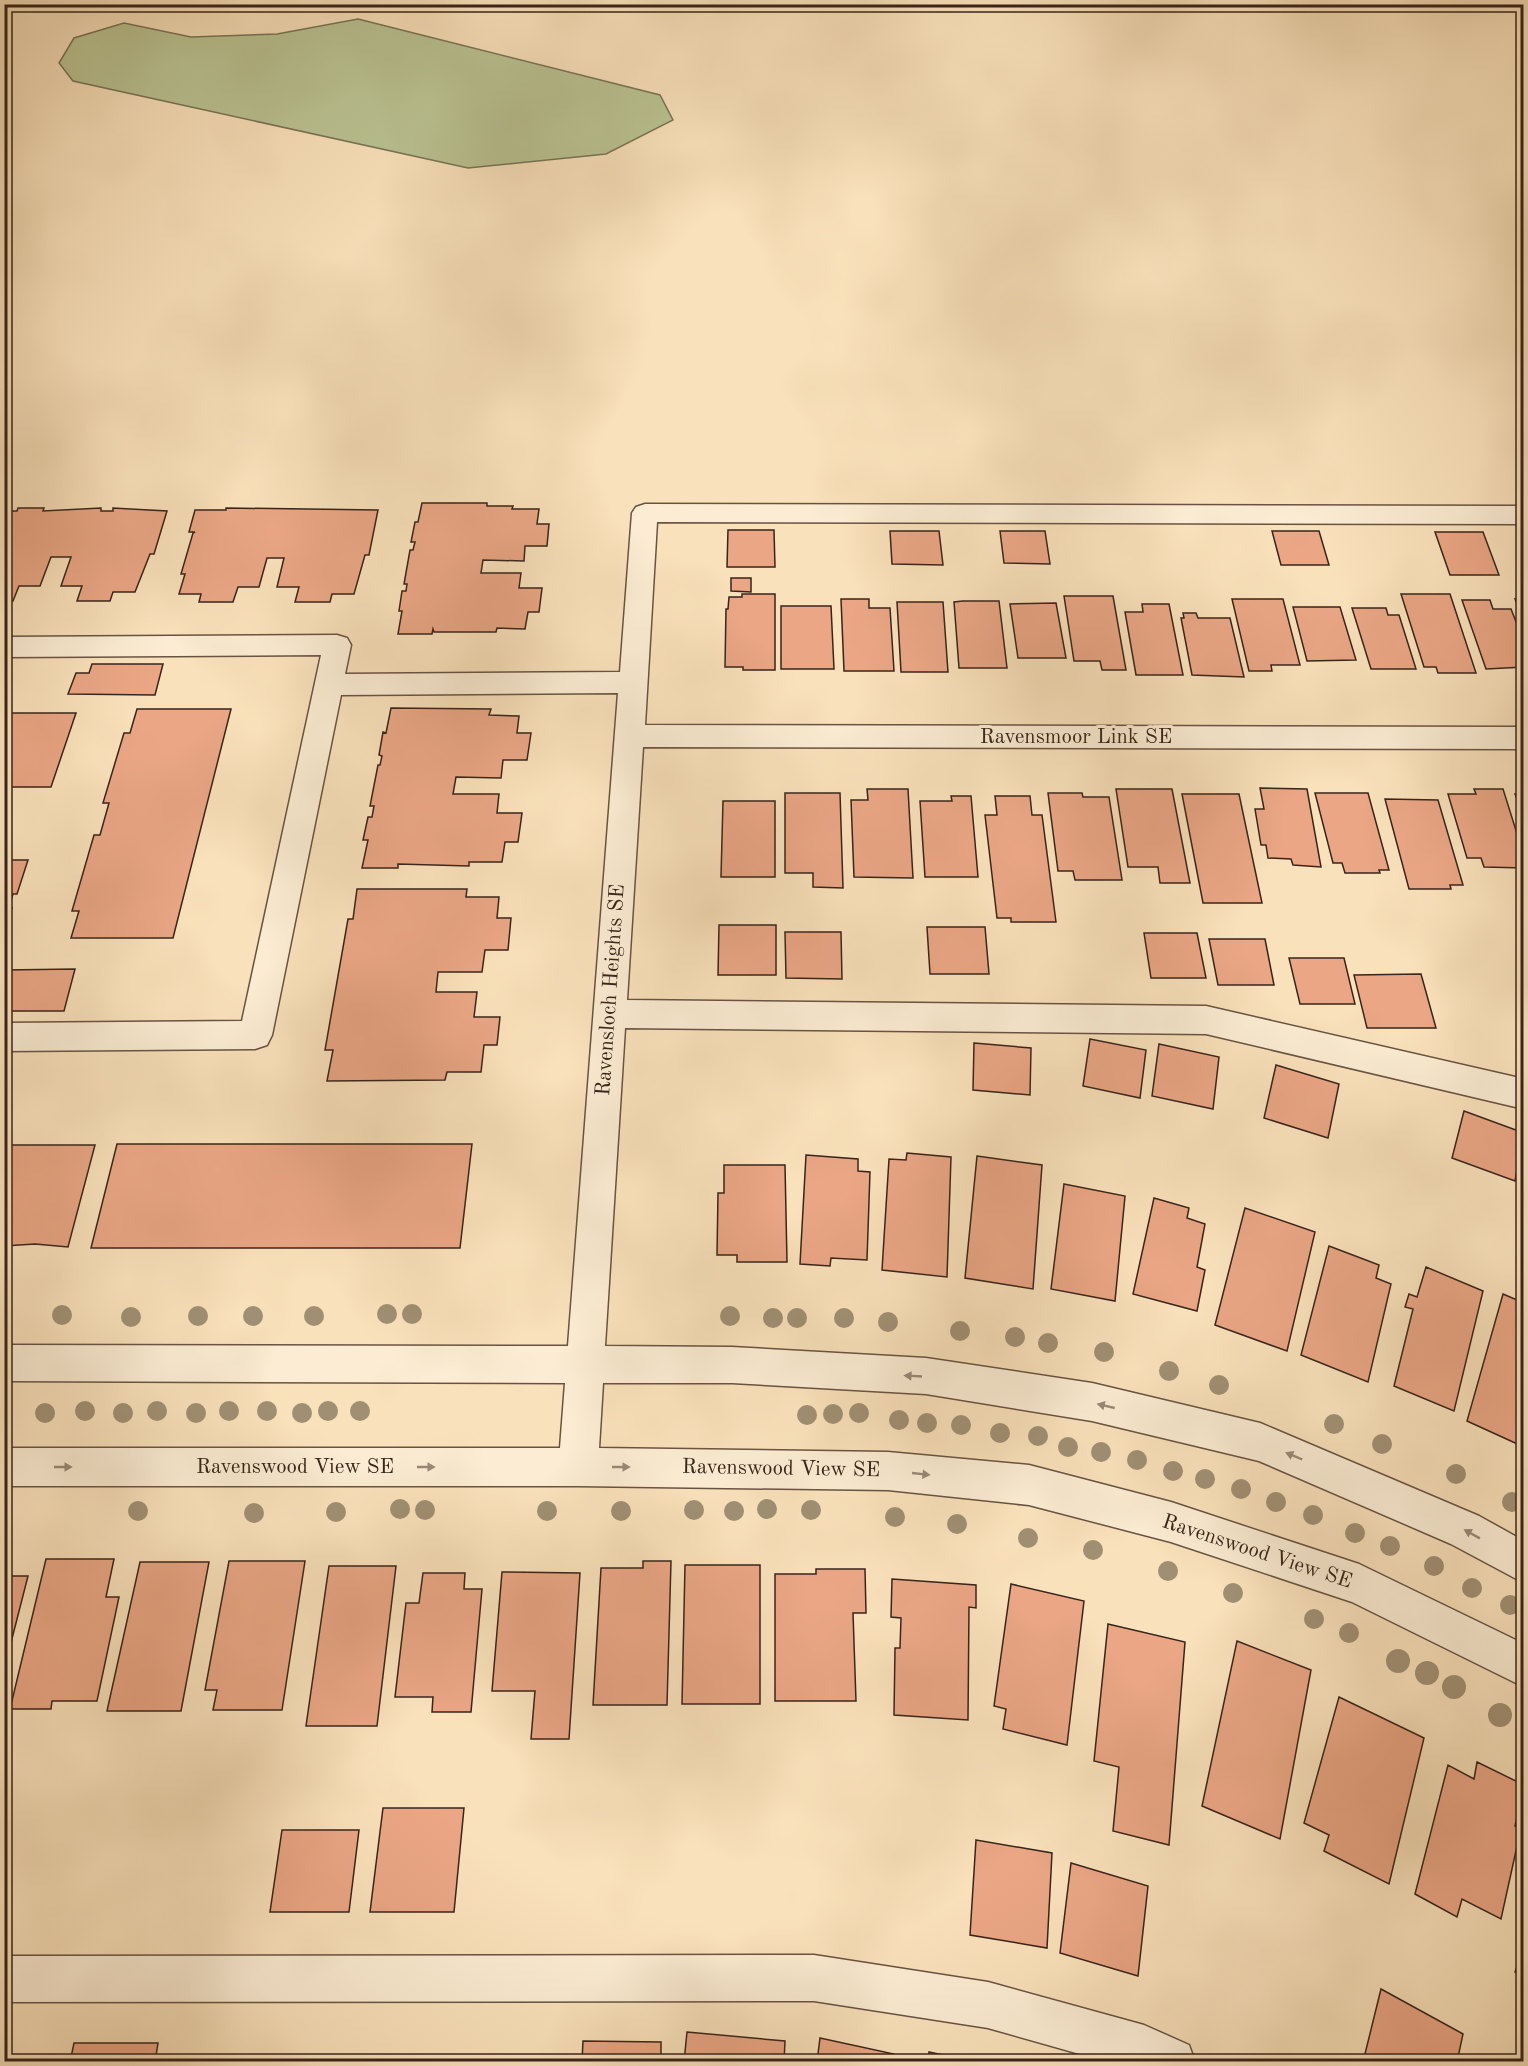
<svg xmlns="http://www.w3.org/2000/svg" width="1528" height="2066" viewBox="0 0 1528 2066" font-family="'Old Standard TT',serif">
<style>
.green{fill:#bac393;stroke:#797456;stroke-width:1.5}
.building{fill:#eaa685;stroke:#38241a;stroke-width:1.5}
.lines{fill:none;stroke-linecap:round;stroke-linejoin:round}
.minor-casing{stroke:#685342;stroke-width:3}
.minor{fill:#fbecd3;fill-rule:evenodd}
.tree{fill:#a08f73}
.oneway{fill:#9a8876}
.labels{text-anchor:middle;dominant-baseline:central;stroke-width:6;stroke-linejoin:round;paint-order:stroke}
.street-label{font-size:21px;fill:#38241a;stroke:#fbecd3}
</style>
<rect width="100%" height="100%" fill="#f9e1bb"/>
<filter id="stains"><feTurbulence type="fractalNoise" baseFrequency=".00333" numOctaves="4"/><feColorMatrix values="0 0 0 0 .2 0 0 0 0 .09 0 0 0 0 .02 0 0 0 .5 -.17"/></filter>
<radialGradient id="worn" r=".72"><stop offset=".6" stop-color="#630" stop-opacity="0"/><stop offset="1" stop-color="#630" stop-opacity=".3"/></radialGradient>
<path class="green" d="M358,19L660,95L673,120L606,154L468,168L73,81L59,63L74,38L124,23L191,37L277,34Z"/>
<g class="building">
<path d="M422,503H487V506H513L512,509H539L537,524H549L547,546H525L524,561L483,560L481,573H521L519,588H542L539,612H528L525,629L497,628L496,632H434L433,629L432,634H398L402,611H399L402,591H406L407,584H404L410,550H413L415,542H411L415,522H418Z"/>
<path d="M18,508H44L43,511L101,508V511H113V508L167,511L154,554H150L135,592H113L110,601H77L82,586H61L71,557H51L40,586H19L13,601H4V511H17Z"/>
<path d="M226,508L378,510L369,555H365L354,594H332L330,602H295L299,587H277L284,558H267L259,587H238L233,602H199L201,594H179L185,574H181L193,533L195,532H189L195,510H226Z"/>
<path d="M728,530H774L775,567H727Z"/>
<path d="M890,531H939L943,565L892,564Z"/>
<path d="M1000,531H1045L1050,564L1004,563Z"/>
<path d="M1272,531H1319L1329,565H1281Z"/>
<path d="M1435,532H1483L1499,575H1450Z"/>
<path d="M731,578H751V592L731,591Z"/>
<path d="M742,594H775V670H743V667H725L726,609H728L729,597H742Z"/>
<path d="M1401,594H1450L1476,673H1438L1436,667H1424Z"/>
<path d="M1064,596H1113L1126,670H1102L1100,661H1074Z"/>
<path d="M841,599H869V608H890L894,671H844Z"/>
<path d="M1232,599H1283L1300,665H1271L1272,671H1249Z"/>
<path d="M1515,599L1524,600V623Z"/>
<path d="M1462,600H1490L1493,609H1511L1524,642V667L1486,669Z"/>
<path d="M963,601H999L1007,668H959L954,602Z"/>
<path d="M897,602H943L948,672H901Z"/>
<path d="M1056,603L1066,658H1018L1010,604Z"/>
<path d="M1142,604H1169L1183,675H1136L1125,612H1143Z"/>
<path d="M781,606H831L834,669H781Z"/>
<path d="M1293,607H1340L1356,660L1307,661Z"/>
<path d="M1352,608H1386L1388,615H1399L1416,669H1371Z"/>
<path d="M1183,613H1196L1198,618H1230L1244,677L1192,675L1181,618H1184Z"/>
<path d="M92,664H163L155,695L68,694L76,673H89Z"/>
<path d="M391,708L491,709L489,715L519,716L517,733H531L527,760H503L501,778L456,777L453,794H499L497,813H522L518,842H505L502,862H469V866L398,864V868H362L368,840H363L368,817H372L374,806H370L378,765H380L382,756L379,755L383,732L386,733Z"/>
<path d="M137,709H231L173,938H71L79,911H72L94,835H100L109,803H103L124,733H130Z"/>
<path d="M4,713H76L51,787H4Z"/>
<path d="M1260,788L1307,789L1321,867L1293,865L1291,859L1268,858L1266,845H1261L1255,809H1264Z"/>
<path d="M867,789H908L913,878L854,877L851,800H868Z"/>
<path d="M1116,789H1172L1190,883H1160L1158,867H1128Z"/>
<path d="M1474,789H1503L1524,856V868L1484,867L1481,858H1467L1448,794H1476Z"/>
<path d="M785,793H840L843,888L813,887V873H785Z"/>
<path d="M1048,793H1082L1083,797H1109L1122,880H1075L1073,871H1058Z"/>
<path d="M1315,793H1368L1389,870H1379L1380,873H1345L1342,863H1333Z"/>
<path d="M1182,794H1239L1262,903H1203Z"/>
<path d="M1515,794H1524V818Z"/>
<path d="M951,796H971L978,877H925L920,801H952Z"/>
<path d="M995,796H1030L1032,815H1042L1056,922H1011V918H997L985,815H997Z"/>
<path d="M1385,799L1438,800L1463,885H1450L1451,889H1409Z"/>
<path d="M723,801H775V877H721Z"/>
<path d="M4,860H28L17,894H13L9,907L12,908L4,930Z"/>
<path d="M357,889H467L466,897H499L497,918H511L508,950H485L482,972H438L436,992H477L474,1017H500L497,1045H484L481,1072H447L445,1080L327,1081L333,1050H325L348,919H353Z"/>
<path d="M719,925H776V975H718Z"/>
<path d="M927,927H985L989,974H930Z"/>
<path d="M785,932H841L842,979L786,978Z"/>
<path d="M1144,933H1197L1206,978H1151Z"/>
<path d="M1209,939H1265L1274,985H1218Z"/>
<path d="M1289,958H1344L1355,1004H1300Z"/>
<path d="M75,969L64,1011H4V970Z"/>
<path d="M1421,974L1436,1028H1367L1354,975Z"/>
<path d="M1090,1039L1146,1050L1140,1098L1083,1086Z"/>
<path d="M974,1043L1031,1048L1030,1095L973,1090Z"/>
<path d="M1159,1044L1219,1057L1213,1109L1152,1096Z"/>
<path d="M1276,1065L1339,1084L1328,1138L1264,1118Z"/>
<path d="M1464,1111L1524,1133L1515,1181L1452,1158Z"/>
<path d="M117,1144H472L460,1248H91Z"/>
<path d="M4,1145H95L68,1247L35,1244L4,1246Z"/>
<path d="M907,1153L951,1157L947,1277L882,1270L889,1159L906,1160Z"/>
<path d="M806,1155L858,1159V1171L870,1172L867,1260L831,1258L830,1266L800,1264Z"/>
<path d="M977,1156L1042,1165L1033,1289L965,1278Z"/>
<path d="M724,1165H785L787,1262H737V1255H717L718,1193H724Z"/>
<path d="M1064,1184L1125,1196L1115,1301L1051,1289Z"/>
<path d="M1154,1198L1189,1208L1187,1218L1205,1224L1197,1267L1205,1270L1197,1311L1133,1294Z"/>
<path d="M1245,1208L1315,1232L1287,1351L1215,1325Z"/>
<path d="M1329,1246L1379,1265L1376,1278L1391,1284L1368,1382L1301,1355Z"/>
<path d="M1426,1267L1483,1291L1454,1411L1394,1386L1413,1309L1405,1307L1409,1294L1417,1297Z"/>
<path d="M1503,1294L1524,1303V1447L1467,1421Z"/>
<path d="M46,1559H114L106,1597H119L97,1701H52L51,1709H10Z"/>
<path d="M229,1561H305L282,1710H213L217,1690H205Z"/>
<path d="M643,1561H671L667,1705H593L601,1568H643Z"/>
<path d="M140,1562H209L181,1711H107Z"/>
<path d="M685,1565H760V1704H682Z"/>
<path d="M329,1566H396L377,1726H306Z"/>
<path d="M816,1569H865L866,1613H853L856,1701H775V1574H816Z"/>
<path d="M502,1572L580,1573L569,1739H531L535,1691H492Z"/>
<path d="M423,1573H465L464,1589H482L471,1712H432L433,1697H395L406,1603H419Z"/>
<path d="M4,1576H28L4,1670Z"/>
<path d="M892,1579L976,1585V1608L969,1607L968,1720L894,1715L895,1648H900L901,1618L891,1617Z"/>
<path d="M1011,1584L1084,1601L1067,1745L1003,1729L1006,1709L994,1706Z"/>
<path d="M1108,1624L1185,1642L1169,1845L1113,1831L1119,1767L1094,1761Z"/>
<path d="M1237,1641L1311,1670L1280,1839L1202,1806Z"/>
<path d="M1339,1697L1424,1738L1389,1884L1324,1851L1329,1835L1304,1823Z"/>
<path d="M1477,1762L1524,1785L1515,1826L1521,1828L1501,1919L1462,1899L1457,1917L1415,1894L1448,1765L1474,1779Z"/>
<path d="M383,1808H464L454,1912H370Z"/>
<path d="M282,1830H359L349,1912H270Z"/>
<path d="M976,1840L1052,1853L1047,1948L970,1935Z"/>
<path d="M1071,1863L1148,1886L1138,1976L1060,1953Z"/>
<path d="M1524,1949V1978L1515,1972Z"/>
<path d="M1381,1989L1463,2034L1457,2062H1363Z"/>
<path d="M687,2032L785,2041L784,2062H684Z"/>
<path d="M820,2038L894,2054L893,2062H817Z"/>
<path d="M583,2041L661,2042V2062H582Z"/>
<path d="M74,2043H158L155,2062H70Z"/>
<path d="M929,2052L976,2062H928Z"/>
</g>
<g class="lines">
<g class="minor-casing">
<g id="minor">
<path d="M645,504L1524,506V524L657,522L645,725L1524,727V749L643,747L627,1000L1206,1006L1524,1079V1109L1206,1034L625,1028L605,1346L732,1347L926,1358L1092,1383L1260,1423L1479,1516L1524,1541V1583L1451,1544L1259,1461L1092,1421L926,1394L732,1383H603L599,1448L888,1452L1029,1465L1171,1502L1359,1564L1524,1644V1687L1352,1602L1171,1542L1029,1505L888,1490L578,1486H4V1448H560L565,1383L4,1381V1345L568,1346L618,693L341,695L272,1035L267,1045L255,1049L4,1051V1023L242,1021L321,655L4,657V637L337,635L347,638L351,645L345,674L620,672L632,513L636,507Z"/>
<path d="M814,1955L988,1982L1144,2025L1189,2045L1195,2062H1108L988,2028L814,2001L4,2002V1956Z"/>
</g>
</g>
<use href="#minor" class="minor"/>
</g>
<g class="tree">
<circle cx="387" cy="1314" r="10"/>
<circle cx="412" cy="1314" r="10"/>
<circle cx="62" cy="1315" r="10"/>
<circle cx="198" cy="1316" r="10"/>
<circle cx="253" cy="1316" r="10"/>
<circle cx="314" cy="1316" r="10"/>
<circle cx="730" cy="1316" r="10"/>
<circle cx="131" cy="1317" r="10"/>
<circle cx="773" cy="1318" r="10"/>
<circle cx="797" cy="1318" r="10"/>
<circle cx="844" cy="1318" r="10"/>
<circle cx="888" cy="1322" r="10"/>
<circle cx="960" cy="1331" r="10"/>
<circle cx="1015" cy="1337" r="10"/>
<circle cx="1048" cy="1343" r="10"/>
<circle cx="1104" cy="1352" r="10"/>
<circle cx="1169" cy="1371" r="10"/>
<circle cx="1219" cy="1385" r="10"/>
<circle cx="85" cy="1411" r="10"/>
<circle cx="157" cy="1411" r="10"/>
<circle cx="229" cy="1411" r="10"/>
<circle cx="267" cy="1411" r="10"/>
<circle cx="328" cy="1411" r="10"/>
<circle cx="360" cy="1411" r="10"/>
<circle cx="45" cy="1413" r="10"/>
<circle cx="123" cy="1413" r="10"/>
<circle cx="196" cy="1413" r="10"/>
<circle cx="302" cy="1413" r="10"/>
<circle cx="859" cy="1413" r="10"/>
<circle cx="833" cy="1414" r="10"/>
<circle cx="807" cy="1415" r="10"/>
<circle cx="899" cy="1420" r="10"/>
<circle cx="927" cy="1423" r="10"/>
<circle cx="1334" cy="1424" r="10"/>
<circle cx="961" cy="1425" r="10"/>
<circle cx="1000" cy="1433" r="10"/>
<circle cx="1038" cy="1436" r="10"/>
<circle cx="1382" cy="1444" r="10"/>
<circle cx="1068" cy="1447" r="10"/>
<circle cx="1101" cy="1452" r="10"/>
<circle cx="1137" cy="1460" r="10"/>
<circle cx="1173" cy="1471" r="10"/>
<circle cx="1456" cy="1474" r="10"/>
<circle cx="1205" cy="1479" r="10"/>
<circle cx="1241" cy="1489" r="10"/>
<circle cx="1276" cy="1502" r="10"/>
<circle cx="1512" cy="1502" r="10"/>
<circle cx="400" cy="1509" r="10"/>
<circle cx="767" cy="1509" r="10"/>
<circle cx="425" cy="1510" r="10"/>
<circle cx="694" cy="1510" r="10"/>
<circle cx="811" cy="1510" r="10"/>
<circle cx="138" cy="1511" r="10"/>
<circle cx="547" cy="1511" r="10"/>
<circle cx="621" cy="1511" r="10"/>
<circle cx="734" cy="1511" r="10"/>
<circle cx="336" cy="1512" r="10"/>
<circle cx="254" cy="1513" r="10"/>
<circle cx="1313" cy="1515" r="10"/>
<circle cx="895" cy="1517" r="10"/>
<circle cx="957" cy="1524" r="10"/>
<circle cx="1355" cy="1533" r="10"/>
<circle cx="1028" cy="1538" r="10"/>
<circle cx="1390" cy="1546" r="10"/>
<circle cx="1093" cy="1550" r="10"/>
<circle cx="1434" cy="1566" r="10"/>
<circle cx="1168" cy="1571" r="10"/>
<circle cx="1472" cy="1588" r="10"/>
<circle cx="1233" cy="1593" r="10"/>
<circle cx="1510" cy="1605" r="10"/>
<circle cx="1314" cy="1619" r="10"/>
<circle cx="1349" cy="1633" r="10"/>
<circle cx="1398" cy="1661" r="12"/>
<circle cx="1427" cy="1673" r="12"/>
<circle cx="1454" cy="1687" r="12"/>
<circle cx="1500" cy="1715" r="12"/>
</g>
<defs><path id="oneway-solid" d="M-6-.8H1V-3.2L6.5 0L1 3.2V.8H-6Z" transform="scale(1.5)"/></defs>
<g class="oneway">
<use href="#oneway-solid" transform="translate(913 1376) rotate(-177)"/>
<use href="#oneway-solid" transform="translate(1106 1406) rotate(-167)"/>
<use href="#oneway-solid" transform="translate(1294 1456) rotate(-157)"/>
<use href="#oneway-solid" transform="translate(63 1467)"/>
<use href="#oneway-solid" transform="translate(426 1467)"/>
<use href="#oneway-solid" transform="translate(621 1467)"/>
<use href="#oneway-solid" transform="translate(921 1474) rotate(6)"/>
<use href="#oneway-solid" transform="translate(1472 1534) rotate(-151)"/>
</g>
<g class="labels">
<g class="street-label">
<text x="1076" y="737">Ravensmoor Link SE</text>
<text transform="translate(611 990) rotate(-86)">Ravensloch Heights SE</text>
<text x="295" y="1467">Ravenswood View SE</text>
<text transform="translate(781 1469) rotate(1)">Ravenswood View SE</text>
<text transform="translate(1257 1552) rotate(18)">Ravenswood View SE</text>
</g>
</g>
<rect width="1528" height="2066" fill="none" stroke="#f9e1bb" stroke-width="24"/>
<rect x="6" y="6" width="1516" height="2054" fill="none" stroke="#38241a" stroke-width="3"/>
<rect x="12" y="12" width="1504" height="2042" fill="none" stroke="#38241a" stroke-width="1.5"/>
<rect width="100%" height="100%" filter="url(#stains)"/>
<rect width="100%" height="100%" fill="url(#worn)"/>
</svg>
